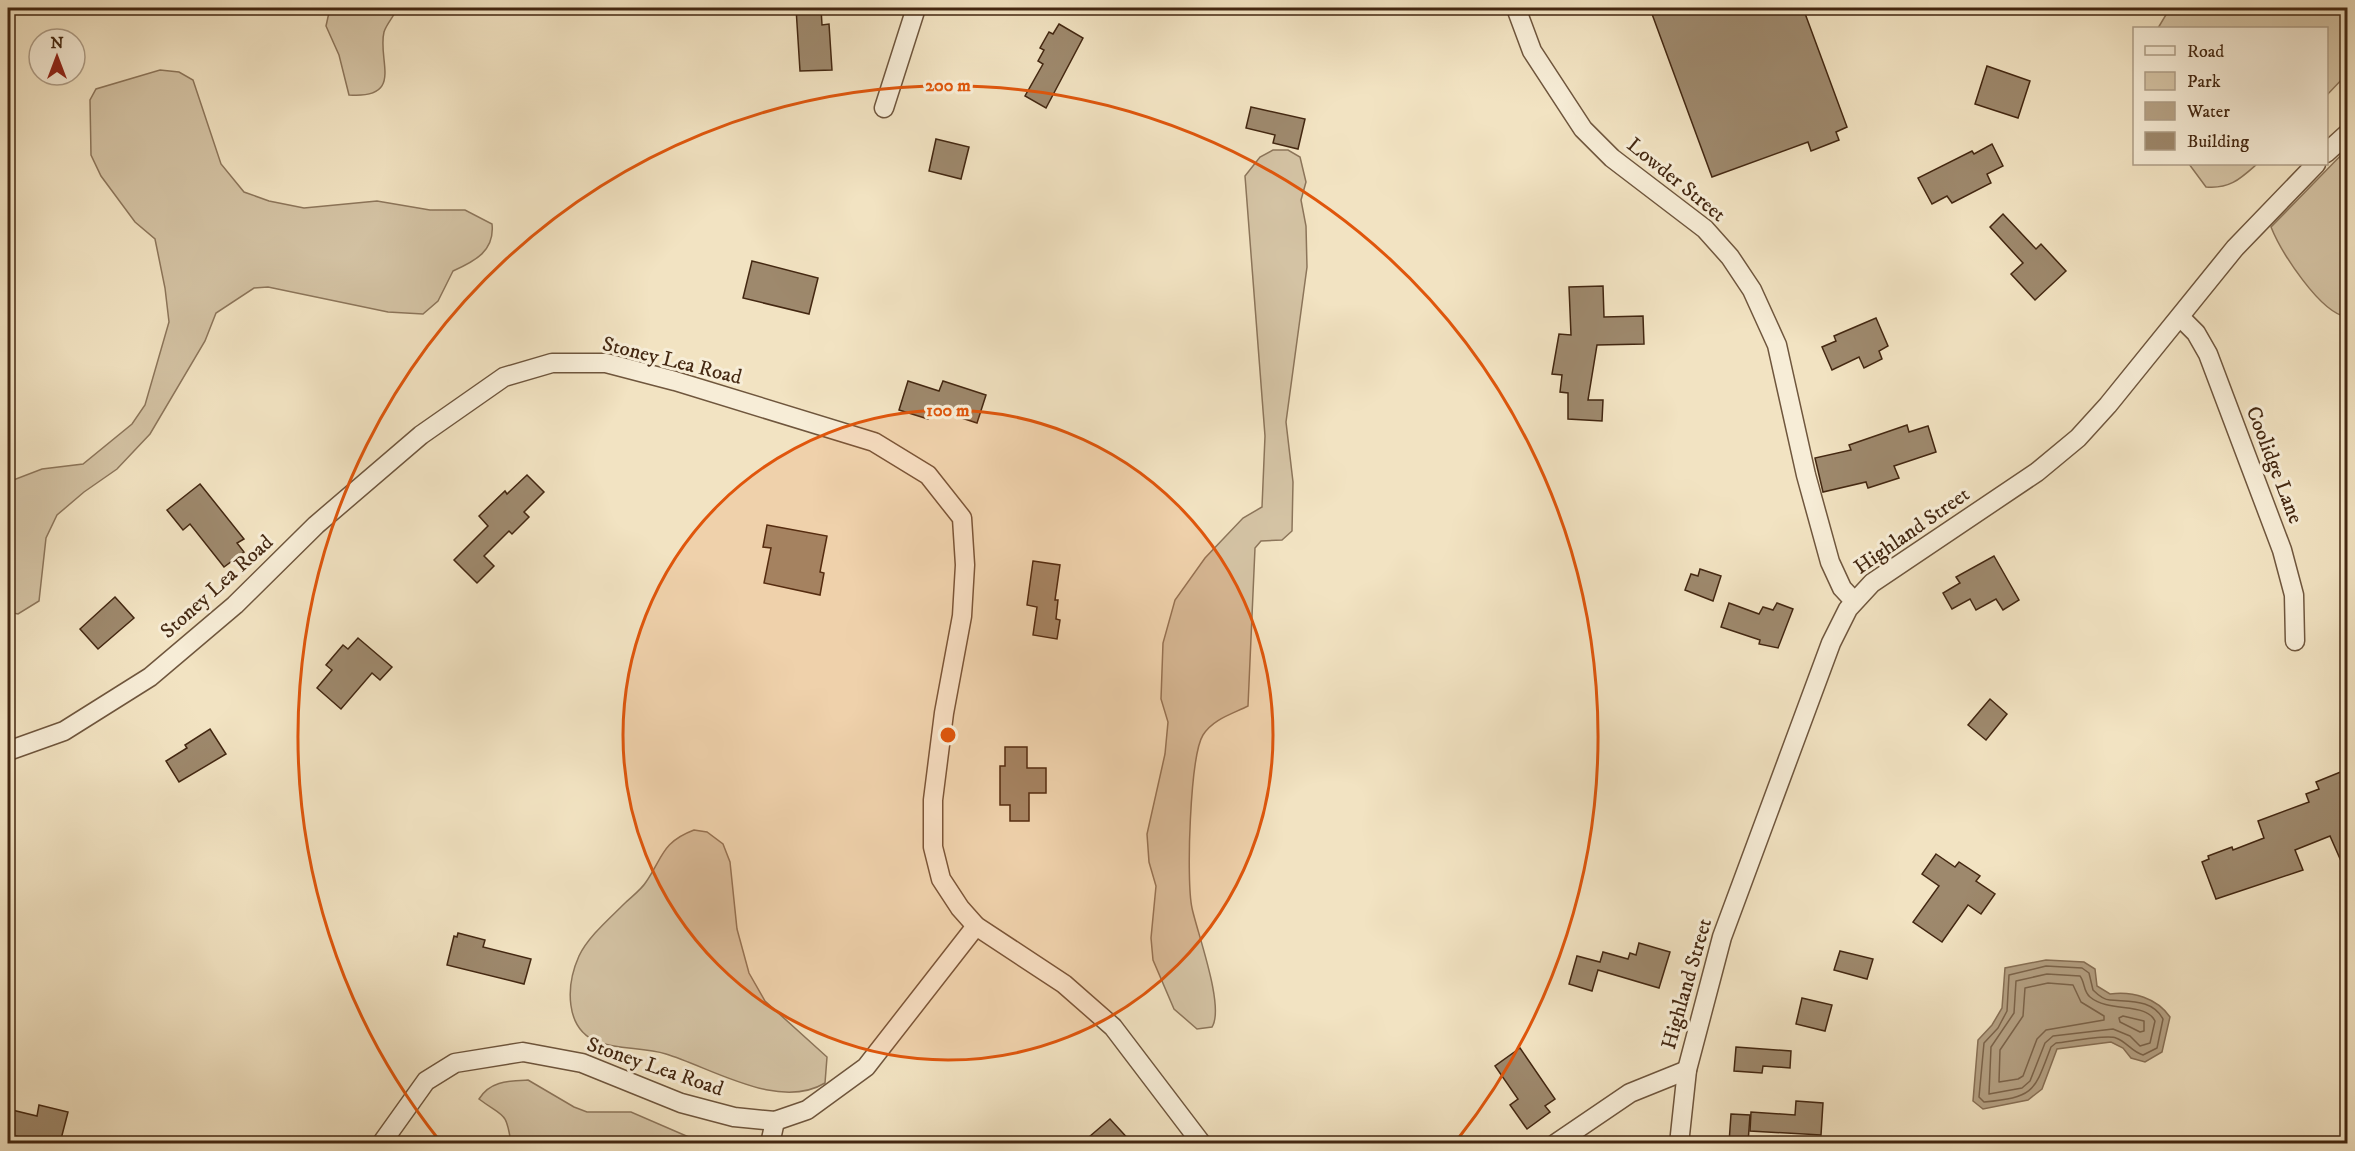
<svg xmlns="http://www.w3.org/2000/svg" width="2355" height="1151" viewBox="0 0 2355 1151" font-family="'IM FELL DW Pica',serif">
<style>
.green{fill:#d4c3a4;stroke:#8c755a;stroke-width:1.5}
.water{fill:#b6a386;stroke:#887157;stroke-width:1.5}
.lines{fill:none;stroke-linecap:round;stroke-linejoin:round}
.shore{stroke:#7c654c;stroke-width:1.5}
.building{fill:#9e896d;stroke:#432711;stroke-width:1.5}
.minor-casing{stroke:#6f563d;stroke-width:21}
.minor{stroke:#f7edd7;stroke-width:18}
.ring{fill:none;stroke:#e0560c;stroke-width:3}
.labels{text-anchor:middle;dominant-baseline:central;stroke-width:6;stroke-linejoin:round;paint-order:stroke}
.street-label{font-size:21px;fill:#432711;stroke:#f7edd7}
.centre{fill:#e0560c;stroke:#f7edd7;stroke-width:3}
.ring-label{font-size:18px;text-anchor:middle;font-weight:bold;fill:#e0560c;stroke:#f7edd7;stroke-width:6;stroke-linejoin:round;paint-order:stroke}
</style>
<rect width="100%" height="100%" fill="#f2e3c2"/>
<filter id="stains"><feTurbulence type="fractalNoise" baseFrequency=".00333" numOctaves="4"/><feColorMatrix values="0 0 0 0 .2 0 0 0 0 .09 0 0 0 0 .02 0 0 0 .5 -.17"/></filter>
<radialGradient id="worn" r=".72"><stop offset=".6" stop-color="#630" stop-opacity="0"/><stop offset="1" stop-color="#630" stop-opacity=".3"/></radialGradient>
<g class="green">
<path d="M330,8H396V11C393,17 386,25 384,32C377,60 405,99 349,95L339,55L326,26Z"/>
<path d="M2170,8H2347V74L2327,95L2326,28H2158Z"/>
<path d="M160,70L179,72L193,80L221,164L244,192L269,201L304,208L377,201L430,210H465L492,224C495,251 475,261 453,271L438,301L423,314L388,312L268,287L254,288L216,313L205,341L150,434L117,469L84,492L57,515L46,538L39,601L18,614L8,612V482L42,469L83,464L132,424L145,405L169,322L165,288L155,239L135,222L101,176L91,155L90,100L96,89Z"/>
<path d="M2347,149V317C2320,313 2281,252 2271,227Z"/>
<path d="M1273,150H1288L1300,157L1306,182L1301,200L1306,226L1307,267L1286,422L1293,482L1292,531L1282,540L1261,541L1255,548L1248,706C1232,714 1213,719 1203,735C1190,756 1186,881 1192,908C1197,932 1225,1007 1212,1027L1197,1029L1174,1009L1153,960L1151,938L1156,886L1149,862L1147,834L1165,754L1168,722L1161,699L1163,643L1175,600L1205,558L1243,518L1262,507L1265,436L1245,176L1260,157Z"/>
<path d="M2189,164H2257C2240,179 2230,189 2206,187Z"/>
<path d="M694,830L707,832L723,844L730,862L737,929L749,973L765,1001L827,1057L825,1083C779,1111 712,1068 666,1054C644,1047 619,1050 598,1042C564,1029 566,985 579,956C588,937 609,919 624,904C631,897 641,890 646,882C663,857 662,842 694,830Z"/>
<path d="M528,1080L574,1107L587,1112H631L691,1138L712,1143H511C506,1110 504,1118 479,1099C490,1081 508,1081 528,1080Z"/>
</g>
<path class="water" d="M2046,960L2084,962L2095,969L2097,986L2110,994C2133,991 2157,998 2170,1017L2162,1052L2145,1062L2131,1058L2123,1048L2111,1042L2057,1049L2042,1089L2028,1100L1983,1109L1973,1101L1978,1040L1992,1025L2002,1008L2005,968Z"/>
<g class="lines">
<g class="shore">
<path d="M2046,966L2082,968L2089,973L2093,990C2097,994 2104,1000 2110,1000C2130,1002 2152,999 2163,1019L2157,1048L2143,1055C2132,1052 2127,1042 2116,1038C2107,1034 2068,1042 2056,1043L2051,1047C2034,1092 2035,1097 1984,1102L1979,1097L1984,1043L1998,1028L2007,1011L2009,975Z"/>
<path d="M2047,974L2080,976C2085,982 2083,991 2090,997C2109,1013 2146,1002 2155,1021L2150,1043L2140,1046L2130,1036L2113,1029L2053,1036L2045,1043L2030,1081L2022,1088L1989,1094L1991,1047L2014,1013L2016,981Z"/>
<path d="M2048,983L2073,985L2081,1002L2104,1016V1020L2046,1030L2037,1039L2023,1076L2018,1079L1999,1082L2000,1050L2023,1016L2025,988Z"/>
<path d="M2123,1016L2144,1021V1031L2140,1032L2120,1022L2119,1018Z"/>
</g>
</g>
<g class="building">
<path d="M796,8H821L822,25L829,24L832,70L800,71Z"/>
<path d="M1670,8H1803L1847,127L1836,132L1839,140L1811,151L1808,142L1712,177L1652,14Z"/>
<path d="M1059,24L1083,38L1046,108L1025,96L1043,64L1038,61L1044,50L1040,48L1049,32L1053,34Z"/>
<path d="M1987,66L2030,81L2018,118L1975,104Z"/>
<path d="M1251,107L1305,119L1298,149L1273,143L1275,135L1246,128Z"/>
<path d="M936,139L969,147L961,179L929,171Z"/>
<path d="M1992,144L2003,166L1987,174L1991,183L1952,203L1947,196L1932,204L1918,178L1972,151L1974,154Z"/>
<path d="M2003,214L2036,249L2041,244L2066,271L2035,300L2011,274L2023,263L1990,227Z"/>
<path d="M752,261L818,278L809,314L743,298Z"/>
<path d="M1603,286L1604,317L1643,316L1644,344L1597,345L1588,400H1603L1602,421L1568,419V393L1560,392L1562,375L1552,374L1559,334L1571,335L1569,287Z"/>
<path d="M1876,318L1888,346L1879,351L1882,359L1864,368L1859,357L1832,370L1822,347L1836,341L1834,336Z"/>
<path d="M908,381L939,391L943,381L986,395L977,423L931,408L928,419L899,410Z"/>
<path d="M1907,425L1909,432L1928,426L1936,452L1894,466L1899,478L1868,488L1866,482L1823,492L1815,458L1851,450L1849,445Z"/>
<path d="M527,475L544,492L524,512L529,517L512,534L509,531L484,556L494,566L477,583L454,560L488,526L479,516L505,491L507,494Z"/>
<path d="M200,484L244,539L237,543L244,552L224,567L190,524L183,530L167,510Z"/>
<path d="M767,525L827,536L820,572L824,573L820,595L764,583L771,548L763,547Z"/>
<path d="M1994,556L2019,600L2003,610L1996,599L1976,610L1970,599L1952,609L1943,593L1960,583L1956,577Z"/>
<path d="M1033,561L1060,565L1055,600H1058L1056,619L1060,620L1057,639L1033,635L1037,607L1027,605Z"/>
<path d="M1700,569L1721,576L1713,601L1685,590L1691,574L1698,576Z"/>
<path d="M115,597L134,618L98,649L80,629Z"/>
<path d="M1729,603L1759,614L1763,607L1773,610L1777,603L1793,609L1778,648L1759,644L1760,640L1721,627Z"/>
<path d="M358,638L392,667L380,680L372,673L341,709L317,688L332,670L326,665L343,645L348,649Z"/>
<path d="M1990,699L2007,714L1986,740L1968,725Z"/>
<path d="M210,729L226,754L179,782L166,761L187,748L185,745Z"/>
<path d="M1005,747H1027V768H1046V793H1029V821H1010V805H1000V766H1005Z"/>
<path d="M2343,771L2348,785V877L2330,836L2295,850L2303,870L2216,899L2202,862L2209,859L2208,856L2232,847L2233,850L2264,838L2258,821L2309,802L2306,794L2319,789L2316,782Z"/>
<path d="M1936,854L1955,867L1959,862L1980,876L1976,881L1995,894L1981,914L1968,905L1942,942L1913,922L1939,886L1922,874Z"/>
<path d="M458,933L485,940L483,947L531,959L524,984L447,965L454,936L457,937Z"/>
<path d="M1639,943L1670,952L1659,988L1598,970L1592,991L1569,984L1577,956L1600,962L1603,952L1628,959L1630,953L1636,955Z"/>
<path d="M1840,951L1873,959L1867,979L1834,970Z"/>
<path d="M1802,998L1832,1005L1825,1031L1796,1024Z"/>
<path d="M1736,1047L1791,1051L1790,1068L1763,1066L1762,1073L1734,1071Z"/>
<path d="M1520,1048L1555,1099L1545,1106L1550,1112L1527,1129L1510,1105L1518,1099L1495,1066Z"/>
<path d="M1796,1101L1823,1103L1821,1135L1750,1131L1751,1112L1795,1115Z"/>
<path d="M39,1105L68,1112L60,1143H30L31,1140L8,1134V1109L37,1116Z"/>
<path d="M1731,1114L1750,1115L1748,1143H1729Z"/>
<path d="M1110,1119L1132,1143H1082Z"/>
</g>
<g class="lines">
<g class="minor-casing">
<g id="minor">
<path d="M1516,8L1532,51L1583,129L1612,158L1705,229L1730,257L1752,290L1777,345L1806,475L1830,562L1842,588L1854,601"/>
<path d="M884,108L916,8"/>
<path d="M2326,153L2348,133"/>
<path d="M2180,317L2196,333L2208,354L2282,550L2294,595L2295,641"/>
<path d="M8,751L64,731L150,677L235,605L316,525L421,435L504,377L552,363H606L675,381L874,442L928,475L962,518L965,565L962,616L944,713L933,800V847L941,879L960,908L976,926L1064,984L1113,1027L1202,1144"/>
<path d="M381,1144L426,1081L455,1063L523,1052L582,1063L681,1103L734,1117L775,1121L807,1110L866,1067L976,926"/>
<path d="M770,1144L775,1121"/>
<path d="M1555,1144L1630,1093L1687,1070"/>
<path d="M1679,1144L1687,1070L1722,937L1831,643L1848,609L1872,583L2037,472L2078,438L2108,405L2235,248L2316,164"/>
</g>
</g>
<use href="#minor" class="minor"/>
</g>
<circle cx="948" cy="735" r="325" fill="#e0560c" fill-opacity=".12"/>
<g class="ring">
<circle cx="948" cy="735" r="325"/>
<path d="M439 1140A650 650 0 1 1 1457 1140"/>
</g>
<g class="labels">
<g class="street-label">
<text transform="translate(1676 180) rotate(39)">Lowder Street</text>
<text transform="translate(672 361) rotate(14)">Stoney Lea Road</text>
<text transform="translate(2274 465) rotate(69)">Coolidge Lane</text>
<text transform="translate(1912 531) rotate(-35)">Highland Street</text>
<text transform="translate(217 587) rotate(-42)">Stoney Lea Road</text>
<text transform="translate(1687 984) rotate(-74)">Highland Street</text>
<text transform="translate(655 1067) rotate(19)">Stoney Lea Road</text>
</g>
</g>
<circle cx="948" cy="735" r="9" class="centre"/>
<g class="ring-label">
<text x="948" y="91">200 m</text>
<text x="948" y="416">100 m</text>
</g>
<rect width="2355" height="1151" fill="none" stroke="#f2e3c2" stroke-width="30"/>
<rect x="9" y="9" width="2337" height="1133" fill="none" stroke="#432711" stroke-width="3"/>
<rect x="15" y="15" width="2325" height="1121" fill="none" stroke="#432711" stroke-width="1.5"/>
<rect x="2133" y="27" width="195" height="138" fill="#f7edd7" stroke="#af9e88" stroke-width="1.5"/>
<rect x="2145" y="46" width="30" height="9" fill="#f7edd7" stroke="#af9e88" stroke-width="1.5"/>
<text x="2187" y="57" font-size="18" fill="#432711">Road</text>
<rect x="2145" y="72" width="30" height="18" fill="#d4c3a4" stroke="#af9e88" stroke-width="1.5"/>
<text x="2187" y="87" font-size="18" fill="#432711">Park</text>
<rect x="2145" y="102" width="30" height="18" fill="#b6a386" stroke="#af9e88" stroke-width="1.5"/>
<text x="2187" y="117" font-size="18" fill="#432711">Water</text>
<rect x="2145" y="132" width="30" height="18" fill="#9e896d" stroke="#af9e88" stroke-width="1.5"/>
<text x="2187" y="147" font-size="18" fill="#432711">Building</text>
<g transform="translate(57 57)"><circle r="28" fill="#f7edd7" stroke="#af9e88" stroke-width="1.5"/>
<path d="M0-4.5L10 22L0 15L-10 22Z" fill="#8f2418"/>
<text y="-9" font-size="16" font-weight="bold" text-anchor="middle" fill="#432711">N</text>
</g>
<rect width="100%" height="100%" filter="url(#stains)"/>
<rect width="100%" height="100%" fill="url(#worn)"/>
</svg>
